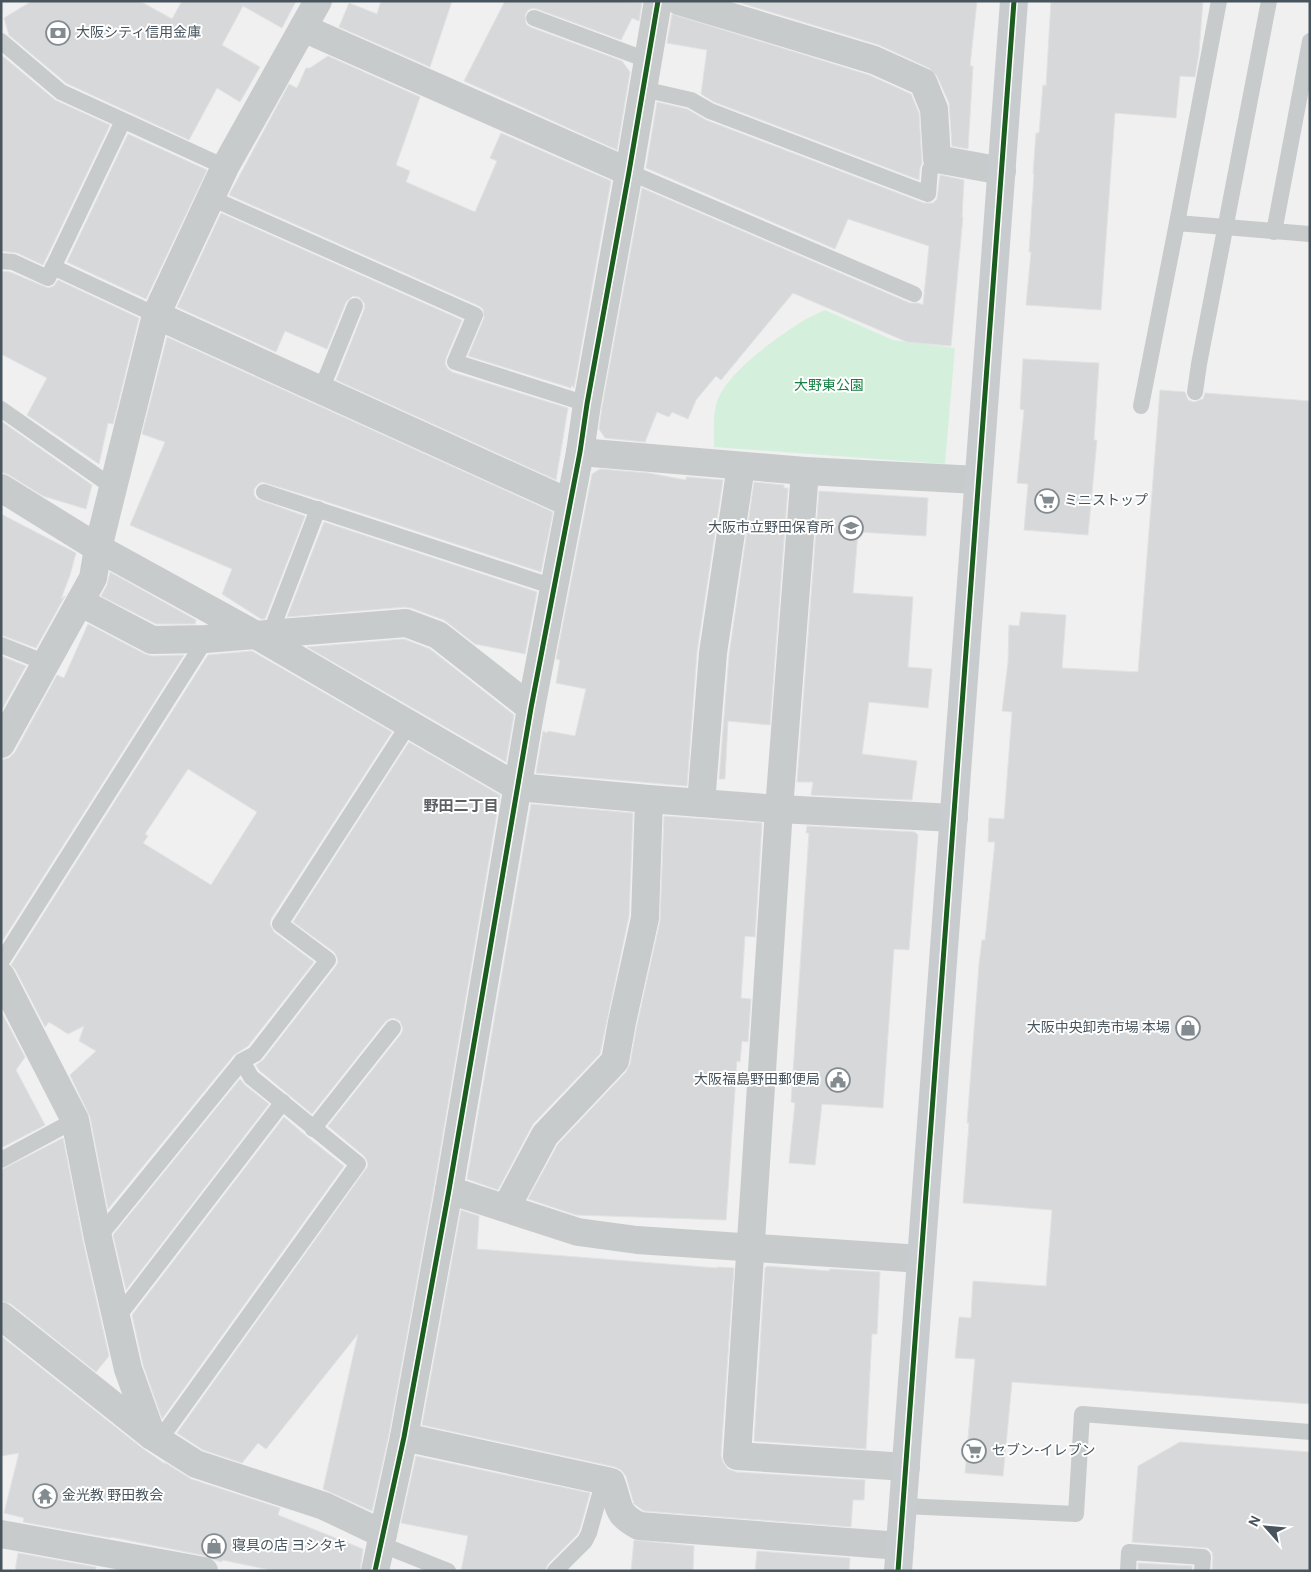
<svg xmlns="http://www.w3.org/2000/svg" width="1311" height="1572" viewBox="0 0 1311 1572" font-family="Overpass,'Noto Sans JP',sans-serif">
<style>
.green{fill:#d4f0dd}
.building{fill:#d7d8d9;stroke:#e2e2e3;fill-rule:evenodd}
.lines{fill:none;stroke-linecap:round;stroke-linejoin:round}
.lane{stroke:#c8cbcc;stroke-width:16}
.street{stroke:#c8cbcc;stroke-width:28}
.secondary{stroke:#c9cccf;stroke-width:28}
.cycleway-casing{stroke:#fff;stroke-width:8}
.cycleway{stroke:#1b5e20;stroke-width:5}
.labels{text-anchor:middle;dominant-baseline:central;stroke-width:4;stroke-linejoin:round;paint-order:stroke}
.poi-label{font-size:14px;fill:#47545d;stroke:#fff;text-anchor:start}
.park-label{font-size:14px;fill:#168042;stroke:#fff}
.neighbourhood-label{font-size:15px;font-weight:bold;fill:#5c6064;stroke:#fff}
</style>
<rect width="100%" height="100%" fill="#f1f0f0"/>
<path class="green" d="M825,310L893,340L955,348L945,464L714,447C714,435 713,417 716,405C724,374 775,339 801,322C809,317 817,314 825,310Z"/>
<g class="building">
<path d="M32,1H140L172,19L182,1H296L282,28L243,6L222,45L260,67L240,102L217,88L189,140L66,83L9,35L4,18Z"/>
<path d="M381,1H452L430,67L339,27L349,3L377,14Z"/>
<path d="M505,1L642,2L639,21L632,18L621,40L537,9L533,8L528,10L525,15L526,24L530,27L622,61L630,72L617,150L464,81Z"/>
<path d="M734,1H977L970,66H973L968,149L952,146L949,103L937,76L929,68L879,45Z"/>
<path d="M1051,1H1203L1199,52L1195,77L1180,76L1176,118L1115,113L1101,310L1026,305L1031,252H1029L1034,174H1033L1036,133H1039L1043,85L1046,86Z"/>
<path d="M672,14L869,75L911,94L919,113L922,163L920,168L919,180L714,102L701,94L707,50L667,43Z"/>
<path d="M1,56L5,58L55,100L110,125L43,265L17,253L1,251Z"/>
<path d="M328,56L420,97L396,165L410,171L406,182L475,212L497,161L490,158L501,133L611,181L574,388L572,385L571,388L468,356L484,318L483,309L479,306L229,195L289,84L297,88L306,68H310Z"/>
<path d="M657,102L687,109L706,120L924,203H933L937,199L940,175L964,180L962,217H963L951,346L907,342L793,293L721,380L716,376L696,400L688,419L672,412L669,417L657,412L645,442L605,438L599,429L602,407L642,188L910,303H918L923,305L929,246L848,219L835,249L646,168Z"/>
<path d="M128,134L207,170L146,299L67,262Z"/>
<path d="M221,213L462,320L446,358L445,364L448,369L452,372L568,408L556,480L336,380L364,310L365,304L359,297L353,296L346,302L327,349L285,331L276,352L177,307Z"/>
<path d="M1,271L10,272L48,288L54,286L58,280L139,318L113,424L108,423L99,464L27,415L47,378L1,354Z"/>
<path d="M167,337L553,512L541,572L321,500L262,482L258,484L254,489V495L257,499L305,516L265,619H261L222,594L232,569L130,525L165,442L142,434Z"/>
<path d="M1023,359L1099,363L1094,440H1097L1088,535L1024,530L1028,484L1017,483L1024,410L1020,409Z"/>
<path d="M1160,390L1185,392L1188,400L1194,402L1203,399L1205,393L1310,401V1404L1012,1382L1003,1476L965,1473L975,1359L955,1358L959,1317L971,1318L973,1281L1046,1286L1052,1210L963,1203L969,1123H967L979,964L982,940H985L995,842H988L989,818L1004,819L1012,712L1002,711L1008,662L1009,625L1019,626L1021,612L1066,615L1062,668L1138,672Z"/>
<path d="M1,421L92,485L86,509L43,496L9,475L1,472Z"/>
<path d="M600,469L648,473L686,480V477L723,480L697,652L687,786L536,773L543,731L547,733L548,731L575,736L586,689L556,683L560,660L556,659L592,474Z"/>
<path d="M754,482L784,485V488H788L770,725L728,721L725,779H719L729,655Z"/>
<path d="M819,491L928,498L926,536L858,532L853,593L913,597L908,667L932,669L928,708L869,702L862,754L917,761L912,800L811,795L813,782H797Z"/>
<path d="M1,514L76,553L70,575L61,599L65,596L36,648L1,635Z"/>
<path d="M324,522L537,592L525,654L475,644L444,620L411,608L405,607L287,617Z"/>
<path d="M110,572L196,620L195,624H156L101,596L107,585Z"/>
<path d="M88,624L145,654L152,656L184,655L1,943V760L9,758L15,752L57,675L64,678Z"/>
<path d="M404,639L430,649L514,715L506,762L307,647Z"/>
<path d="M252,651L392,732L271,919L270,924L274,932L314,962L248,1046L234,1055L108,1209L90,1117L70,1075L96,1051L79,1041L84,1026L68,1034L49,1022L45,1027L15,969L11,965L208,655ZM188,769L257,812L211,885L143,843L148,836L145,834Z"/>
<path d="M1,656L26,666L1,711Z"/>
<path d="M409,742L500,795L434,1187L389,1434L372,1511L323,1489L358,1334L266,1449L258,1443L242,1463L203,1450L177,1433L368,1166L367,1161L364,1156L328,1126L401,1034L403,1029L400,1021L394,1018L389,1019L385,1022L312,1114L259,1070L256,1065L263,1060L336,966L338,962L337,957L334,952L293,922Z"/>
<path d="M531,804L633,813L629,916L600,1054L533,1124L498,1190L467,1179Z"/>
<path d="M664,816L762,823L755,937L745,936L741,998L751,999L748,1042L742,1041L740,1062L737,1061L726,1220L576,1215L528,1199L558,1144L626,1072L630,1064L637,1025L660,921Z"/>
<path d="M807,826L915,832L918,835L909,950L894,949L883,1108L822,1104L815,1165L789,1163L795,1103L791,1102L809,833H806Z"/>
<path d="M1,1011L25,1057L16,1070L45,1125L1,1148Z"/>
<path d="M240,1079L245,1085L269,1104L126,1290L113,1235Z"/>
<path d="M284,1117L306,1136L344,1166L162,1419L143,1365L132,1315Z"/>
<path d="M63,1138L83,1241L109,1356L96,1372L11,1304L1,1301V1170Z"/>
<path d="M461,1210L479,1216L477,1249L717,1268V1267L734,1268L721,1455L723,1462L728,1469L736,1472L865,1480L864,1500H853L851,1527L644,1511L634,1504L626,1476L621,1470L615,1467L422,1425Z"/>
<path d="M767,1266L829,1271L830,1269L880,1272L877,1334H872L866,1449L754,1441L765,1268Z"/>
<path d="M1,1336L142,1448L165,1464L164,1462L191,1479L280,1508L278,1515L363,1549L360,1571H275L222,1560V1562L215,1560L207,1556L111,1537V1538L23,1522L24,1518L4,1513L19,1453L1,1456Z"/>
<path d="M1180,1442L1310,1452V1571H1212L1213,1557L1212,1552L1208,1548L1132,1542L1138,1466Z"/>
<path d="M416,1456L590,1493L580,1529L577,1535L548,1564L545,1571H461L468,1536L401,1523Z"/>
<path d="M634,1540L694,1546L693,1571H631Z"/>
<path d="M757,1551L850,1558L849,1571H755Z"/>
<path d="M18,1553L96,1567L95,1571H15Z"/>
<path d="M1138,1563L1192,1566V1571H1138Z"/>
</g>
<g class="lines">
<g class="lane">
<path d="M534,18L647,60"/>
<path d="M1,41L61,92L225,167"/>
<path d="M643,89L691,100L710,111L928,194L930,169L937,159"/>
<path d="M629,172L914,294"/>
<path d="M211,198L475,315L455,362L587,404"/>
<path d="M1177,223L1310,234"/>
<path d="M1274,232L1310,41"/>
<path d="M1,261L13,262L48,278L123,121"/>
<path d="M53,267L156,315"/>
<path d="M321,390L355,306"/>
<path d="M1195,392L1199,364L1269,1"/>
<path d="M1141,406L1177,223L1219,1"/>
<path d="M1,409L114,488"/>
<path d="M264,492L554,587"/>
<path d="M270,634L318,509"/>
<path d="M1,645L46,663"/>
<path d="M1,962L206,639"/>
<path d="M313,1129L393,1028"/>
<path d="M1,1160L75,1120"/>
<path d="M98,1238L242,1061L255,1054L328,960L280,924L409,724"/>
<path d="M117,1318L283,1102"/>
<path d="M152,1436L168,1428L358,1164L251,1077L242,1061"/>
<path d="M903,1506L1076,1514L1082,1414L1310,1432"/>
<path d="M380,1544L448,1571"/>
<path d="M555,1571L585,1541L589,1533L604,1480"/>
<path d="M1128,1571L1129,1552L1203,1557L1202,1571"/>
</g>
<g class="street">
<path d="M679,1L874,60L923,82L934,109L937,159L1002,171"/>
<path d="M303,28L629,172"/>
<path d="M156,315L570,503"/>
<path d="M580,452L805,471L978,480"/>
<path d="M805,471L779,809L737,1456L906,1467"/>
<path d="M1,488L98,548L256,635L517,787L649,799L779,809L954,818"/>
<path d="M80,602L152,640L206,639L406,623L438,635L531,708"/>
<path d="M1,744L93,578L98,548L156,315L225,167L318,1"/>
<path d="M701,803L713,653L741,466"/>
<path d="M1,976L75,1120L98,1238L128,1369L152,1436"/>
<path d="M449,1190L578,1232L637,1240L921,1259"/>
<path d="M506,1208L545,1135L615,1061L622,1022L645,918L649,799"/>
<path d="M1,1316L152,1436L196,1464L324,1506L383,1534"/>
<path d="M404,1437L611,1482C620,1505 614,1513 639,1526L900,1546"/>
<path d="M1,1534L204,1571"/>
<path d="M375,1571L404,1437L449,1190L531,708L580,452L587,404L629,172L658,1"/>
</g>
<path class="secondary" d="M898,1571L1014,1"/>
<g class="cycleway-casing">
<g id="cycleway">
<path d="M375,1571L404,1437L449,1190L531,708L580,452L587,404L629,172L658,1"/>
<path d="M898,1571L1014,1"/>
</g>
</g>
<use href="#cycleway" class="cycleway"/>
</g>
<defs>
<g id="bank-ring" transform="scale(1.25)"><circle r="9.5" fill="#fff" stroke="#828b90" stroke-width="1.5"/><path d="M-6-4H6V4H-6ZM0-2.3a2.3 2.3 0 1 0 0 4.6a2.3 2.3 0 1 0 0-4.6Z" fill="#828b90"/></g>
<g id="supermarket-ring" transform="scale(1.25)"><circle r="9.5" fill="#fff" stroke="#828b90" stroke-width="1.5"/><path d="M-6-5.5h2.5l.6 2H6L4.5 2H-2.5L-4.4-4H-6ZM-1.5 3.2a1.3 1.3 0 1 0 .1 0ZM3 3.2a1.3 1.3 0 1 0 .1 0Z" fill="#828b90"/></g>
<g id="school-ring" transform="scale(1.25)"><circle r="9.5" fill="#fff" stroke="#828b90" stroke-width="1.5"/><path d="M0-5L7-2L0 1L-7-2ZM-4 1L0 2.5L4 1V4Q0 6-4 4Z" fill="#828b90"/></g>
<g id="shop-ring" transform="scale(1.25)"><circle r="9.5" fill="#fff" stroke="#828b90" stroke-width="1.5"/><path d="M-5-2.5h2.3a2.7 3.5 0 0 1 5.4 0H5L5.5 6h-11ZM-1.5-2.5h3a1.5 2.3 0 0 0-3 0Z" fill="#828b90"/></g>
<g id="civic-ring" transform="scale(1.25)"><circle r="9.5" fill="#fff" stroke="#828b90" stroke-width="1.5"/><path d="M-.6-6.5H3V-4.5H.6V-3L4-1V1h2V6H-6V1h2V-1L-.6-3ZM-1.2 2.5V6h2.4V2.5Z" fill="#828b90"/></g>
<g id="temple-ring" transform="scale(1.25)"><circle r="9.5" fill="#fff" stroke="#828b90" stroke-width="1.5"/><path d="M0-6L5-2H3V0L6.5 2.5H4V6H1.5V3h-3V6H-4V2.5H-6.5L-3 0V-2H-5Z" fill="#828b90"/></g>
</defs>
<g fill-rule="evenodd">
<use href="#bank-ring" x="58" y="33"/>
<use href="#supermarket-ring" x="1047" y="501"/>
<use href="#school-ring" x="851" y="528"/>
<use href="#shop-ring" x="1188" y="1028"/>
<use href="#civic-ring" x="838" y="1080"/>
<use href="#supermarket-ring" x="974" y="1451"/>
<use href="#temple-ring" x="45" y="1496"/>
<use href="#shop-ring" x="214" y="1546"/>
</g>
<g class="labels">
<g class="poi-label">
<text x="76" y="33">大阪シティ信用金庫</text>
<text x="1064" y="501">ミニストップ</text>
<text x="834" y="528" text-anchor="end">大阪市立野田保育所</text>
<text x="1170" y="1028" text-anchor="end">大阪中央卸売市場 本場</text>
<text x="820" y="1080" text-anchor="end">大阪福島野田郵便局</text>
<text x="992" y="1451">セブン-イレブン</text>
<text x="62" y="1496">金光教 野田教会</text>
<text x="232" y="1546">寝具の店 ヨシタキ</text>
</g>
<g class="park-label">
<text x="829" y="386">大野東公園</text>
</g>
<g class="neighbourhood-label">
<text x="461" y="807">野田二丁目</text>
</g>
</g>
<rect width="1311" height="1572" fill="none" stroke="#47545d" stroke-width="5"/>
<g transform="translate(1266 1527) rotate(297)" stroke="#ffffff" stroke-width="4" paint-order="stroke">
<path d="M0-4L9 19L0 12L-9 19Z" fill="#47545d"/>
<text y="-8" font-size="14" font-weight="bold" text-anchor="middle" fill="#47545d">N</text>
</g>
</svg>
